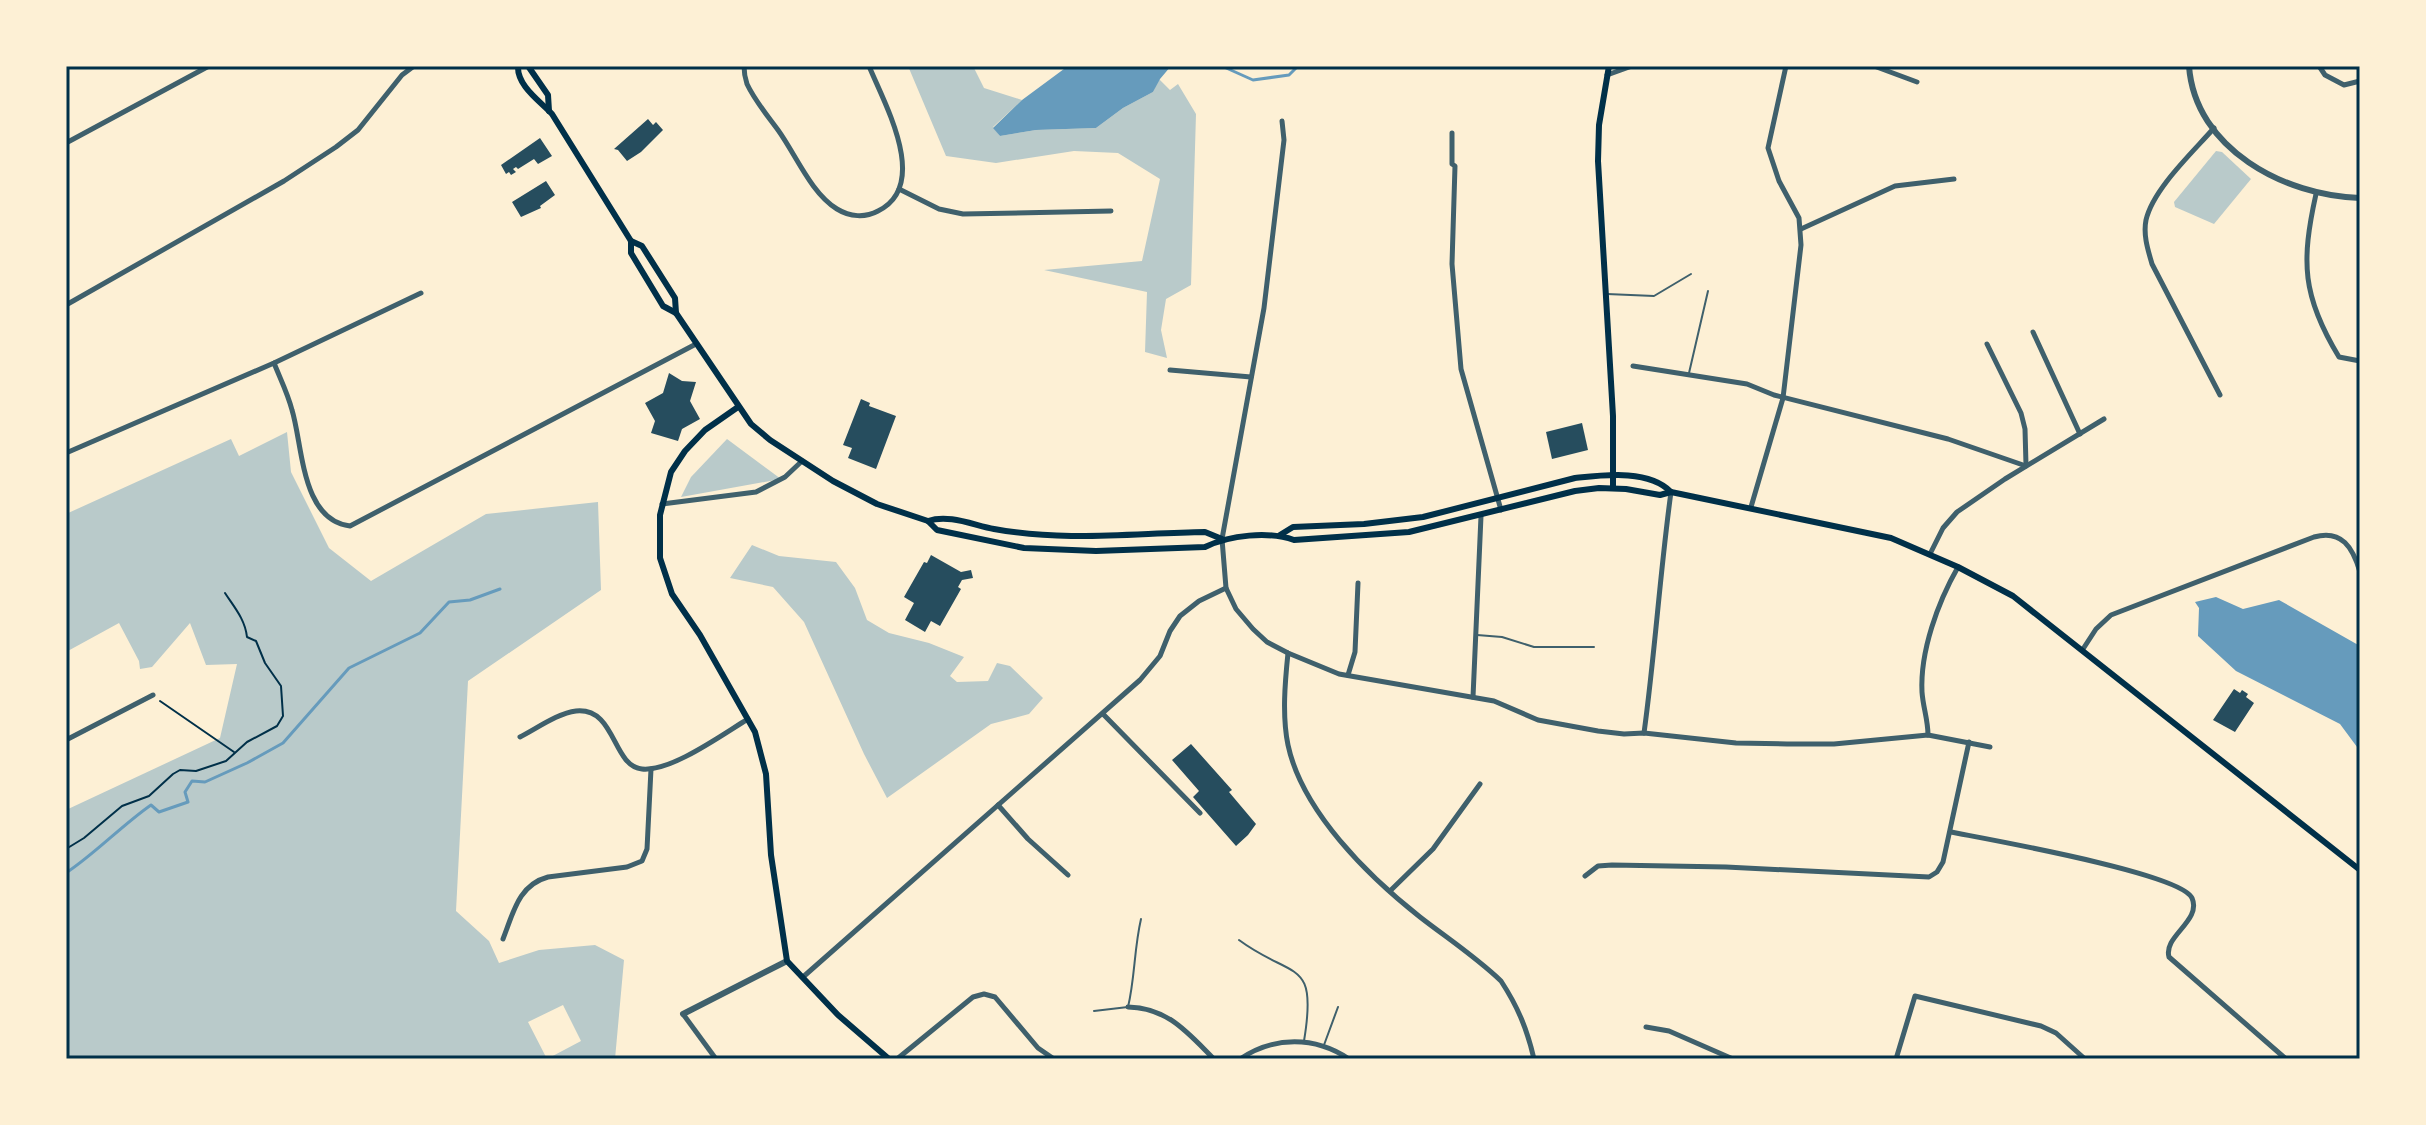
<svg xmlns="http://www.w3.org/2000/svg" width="2426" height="1125" viewBox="0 0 2426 1125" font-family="'Roboto Condensed',sans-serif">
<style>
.green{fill:#b9caca;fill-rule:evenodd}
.water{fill:#669bbc}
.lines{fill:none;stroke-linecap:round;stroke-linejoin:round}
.stream{stroke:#669bbc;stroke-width:3}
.building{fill:#264d5e}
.path{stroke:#003049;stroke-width:2}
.service{stroke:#3f606c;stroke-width:2}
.minor{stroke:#3f606c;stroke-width:5}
.tertiary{stroke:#3f606c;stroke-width:6}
.secondary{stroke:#003049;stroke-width:6}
.neatline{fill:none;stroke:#003049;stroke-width:3}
</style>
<rect width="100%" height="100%" fill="#fdf0d5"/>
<g class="green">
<path d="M908,66H973L984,88L1022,100L993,127L1000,136L1036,130L1096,128L1123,108L1153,92L1159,79L1170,90L1178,84L1196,114L1191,285L1166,299L1161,330L1167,358L1145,352L1147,292L1044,270L1142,261L1160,179L1118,153L1074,151L996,163L946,156Z"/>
<path d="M2216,151L2222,152L2251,179L2214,224L2175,207L2174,202Z"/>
<path d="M287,432L291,472L329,548L371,581L486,514L598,502L601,590L468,681L456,911L489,941L499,963L539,950L595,945L624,960L615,1059H66V810L220,738L237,664L206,665L190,623L152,667L140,669L139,661L119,623L66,652V514L231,439L239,456ZM563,1005L581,1041L547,1059L528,1022Z"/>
<path d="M727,439L781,479L681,497L691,477Z"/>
<path d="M752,545L779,556L836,562L855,588L867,620L889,633L929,643L964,657L950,676L957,682L988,681L997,663L1010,666L1043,698L1029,714L991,724L887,798L864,754L804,622L773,587L730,578Z"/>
</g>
<g class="water">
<path d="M1068,66H1171L1160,79L1153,92L1123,108L1096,128L1036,130L1000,136L993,128L1022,100Z"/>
<path d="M2216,597L2243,609L2279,600L2360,646V751L2340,724L2236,671L2198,636L2199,608L2195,602Z"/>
</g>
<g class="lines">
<g class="stream">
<path d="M1170,67H1224L1253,80L1289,75L1298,66"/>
<path d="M66,873C96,853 121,826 151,805L159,812L188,802L185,792L192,781L205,782L247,763L283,743L349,668L420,633L449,602L470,600L500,589"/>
</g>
</g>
<g class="building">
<path d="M648,119L653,125L656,122L663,130L641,152L627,161L618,150L614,149Z"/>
<path d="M540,138L552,156L538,164L534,159L518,169L516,167L513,169L516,172L511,175L509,172L506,174L501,165Z"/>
<path d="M546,181L555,195L540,206L541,208L521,217L512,202Z"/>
<path d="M669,373L682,381L696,382L690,401L700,419L682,429L678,441L651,433L655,421L645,403L663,393Z"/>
<path d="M861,399L870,403L869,406L896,416L876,469L848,458L852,448L843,445Z"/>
<path d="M1582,423L1588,450L1552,459L1546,432Z"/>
<path d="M931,555L961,572L971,570L973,578L962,580L958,587L961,589L940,626L931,621L925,632L905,620L914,603L904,597L924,562L927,563Z"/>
<path d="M2234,689L2240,693L2242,690L2248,694L2246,697L2254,703L2235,732L2213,720Z"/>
<path d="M1191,744L1232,790L1229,792L1256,824L1248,835L1236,846L1193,797L1199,791L1172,760Z"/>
</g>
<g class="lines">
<g class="path">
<path d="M160,701L234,752"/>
<path d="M66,849L84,838L122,806L149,796L173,774L180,770L196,771L226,761L247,742L277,726L283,716L281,686L265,663L256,641L247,637C245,619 234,607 225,593"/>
</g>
<g class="service">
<path d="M1607,294L1654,296L1691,274"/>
<path d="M1689,373L1708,291"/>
<path d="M1477,635L1502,637L1534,647H1594"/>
<path d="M1239,940C1293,980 1318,957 1304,1041"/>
<path d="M1094,1011L1128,1007C1135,978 1134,949 1141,919"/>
<path d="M1324,1045L1338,1007"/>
</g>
<g class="minor">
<path d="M744,66C744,73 745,78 747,84C755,101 767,115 778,130C796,155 811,193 837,209C850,217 865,218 878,211C931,185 884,103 869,66"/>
<path d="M1874,66L1917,82"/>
<path d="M2319,66L2325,75L2344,85L2360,81"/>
<path d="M1607,75L1632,66"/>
<path d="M1282,121L1284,140L1264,308L1222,539L1226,588L1236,609L1253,629L1267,642L1288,653L1339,674L1494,701L1538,720L1598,731L1624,734L1644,733L1736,743L1787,744H1834L1928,735L1990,747"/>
<path d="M2214,128C2193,152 2153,189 2146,220C2143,235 2148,250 2152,264L2220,395"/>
<path d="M1452,133V164L1455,166L1452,264L1461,369L1501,510"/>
<path d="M66,143L209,66"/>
<path d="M899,189L939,209L963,214L1111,211"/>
<path d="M2316,194C2301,262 2302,296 2339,357L2360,361"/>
<path d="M1801,229L1895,186L1954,179"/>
<path d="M66,305L284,181L336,147L358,130L402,75L414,66"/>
<path d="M2033,332L2080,434"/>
<path d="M1987,344L2021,413L2025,429L2026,465"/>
<path d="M274,363C280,378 288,394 292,410C303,446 301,520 350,526L696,344"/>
<path d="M1633,366L1747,384L1774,395L1948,439L2026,466"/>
<path d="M1170,370L1251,377"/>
<path d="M66,453L274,363L421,293"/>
<path d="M662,504L756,492L785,477L802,461"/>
<path d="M1751,507L1783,398L1801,245L1799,218L1779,181L1768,148L1786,66"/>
<path d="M1930,554L1943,528L1957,512L2005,479L2104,419"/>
<path d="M2083,649L2096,629L2111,615L2314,537C2342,529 2353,548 2360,572"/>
<path d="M1288,653C1285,682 1282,716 1288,745C1302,811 1368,876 1420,917C1447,938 1476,957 1501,981C1518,1007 1527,1029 1534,1059"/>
<path d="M1348,675L1355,652L1358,583"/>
<path d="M1473,697L1481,516"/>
<path d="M1103,714L1200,813"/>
<path d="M1644,733C1655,653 1660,572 1671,492"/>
<path d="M1928,735C1928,720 1923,707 1922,692C1920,651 1938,602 1958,567"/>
<path d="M520,737C536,729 558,713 576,711C616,707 612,766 642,769C671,772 723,734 748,719"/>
<path d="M66,740L153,695"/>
<path d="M998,805L1028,839L1068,875"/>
<path d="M1951,832C1986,839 2181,873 2192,898C2202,921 2163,936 2169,957L2286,1059"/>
<path d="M1585,876L1598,866L1612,865L1726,867L1929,877L1937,872L1943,862L1969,742"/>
<path d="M1390,891L1433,849L1480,784"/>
<path d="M503,939C513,914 518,885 548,877L627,867L642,861L647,849L651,769"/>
<path d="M803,977L1140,680L1160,656L1170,631L1180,616L1199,601L1226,588"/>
<path d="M1128,1007C1168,1008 1187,1032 1214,1059"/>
<path d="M683,1014L716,1059"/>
<path d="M1646,1027L1669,1031L1733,1059"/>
<path d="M897,1059L973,997L984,994L995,997L1038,1048L1054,1059"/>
<path d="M1240,1059C1274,1036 1315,1036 1349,1059"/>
<path d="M1896,1059L1915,996L2041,1026L2056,1033L2085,1059"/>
</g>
<g class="tertiary">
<path d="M2189,66C2195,149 2285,196 2360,198"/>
<path d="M683,1014L787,961"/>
</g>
<g class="secondary">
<path d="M518,66C517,86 540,101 552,114L631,241V253L663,306L676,313L751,424L770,440L833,481L877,504L928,521L937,530L1024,548L1096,551L1205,547C1230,535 1268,531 1294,540L1409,532L1575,491L1599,488L1626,489L1660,495L1671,492L1891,538L1958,567L2013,596L2360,870"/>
<path d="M528,66L548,95L549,111"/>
<path d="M1609,66L1599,125L1598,161L1613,416V488"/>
<path d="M631,241L642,246L675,298L676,313"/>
<path d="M738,407L705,430L685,451L671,472L660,515V558L672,594L700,635L755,732L766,774L771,855L787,961L838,1015L889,1059"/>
<path d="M928,521C949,514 973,525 994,529C1065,542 1134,533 1205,532L1222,539"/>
<path d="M1280,535L1293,527L1364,524L1423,517L1575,478C1604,475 1649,469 1671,492"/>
</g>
</g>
<rect width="2426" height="1125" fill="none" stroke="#fdf0d5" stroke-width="136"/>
<rect x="68" y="68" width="2290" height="989" class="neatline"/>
</svg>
